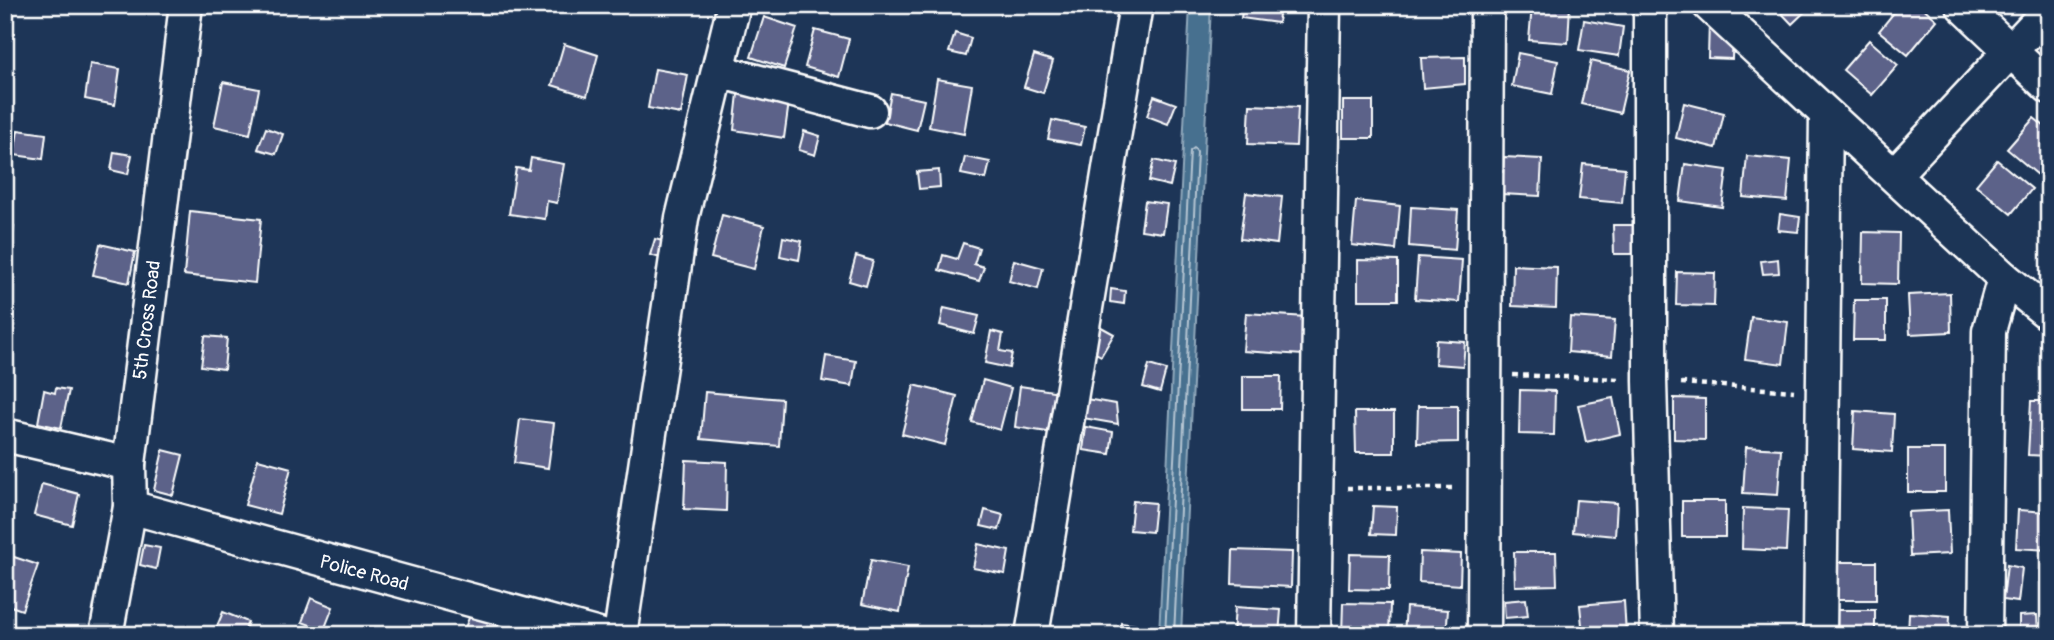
<svg xmlns="http://www.w3.org/2000/svg" width="2054" height="640" viewBox="0 0 2054 640" font-family="Pangolin,sans-serif">
<style>
.water{fill:#476f8f;stroke:#91a9bc;stroke-width:2}
.lines{fill:none;stroke-linecap:round;stroke-linejoin:round}
.shore{stroke:#b5c5d2;stroke-width:2}
.building{fill:#5b6289;stroke:#fff;stroke-width:2}
.minor-casing{stroke:#fff;stroke-width:37}
.path{stroke:#fff;stroke-width:4.5;stroke-dasharray:5 5;stroke-linecap:butt}
.minor{stroke:#1d3557;stroke-width:32}
.labels{text-anchor:middle;dominant-baseline:central;stroke-width:5;stroke-linejoin:round;paint-order:stroke}
.street-label{font-size:19px;fill:#fff;stroke:#1d3557}
</style>
<rect width="100%" height="100%" fill="#1d3557"/>
<filter id="ink" filterUnits="userSpaceOnUse"><feTurbulence type="fractalNoise" baseFrequency=".0143" numOctaves="2"/><feDisplacementMap in="SourceGraphic" scale="14" xChannelSelector="R" yChannelSelector="G"/><feConvolveMatrix kernelMatrix="1 2 1 2 8 2 1 2 1" color-interpolation-filters="sRGB"/></filter>
<g filter="url(#ink)">
<path class="water" d="M1190,5H1211L1181,635H1159Z"/>
<g class="lines">
<path class="shore" d="M1165,635L1190,151L1194,148L1197,152L1174,635"/>
</g>
<g class="building">
<path d="M45,5H69L68,11Z"/>
<path d="M782,5H805L803,13Z"/>
<path d="M1243,5H1280L1278,23L1241,18Z"/>
<path d="M1532,5H1570L1568,43L1529,40Z"/>
<path d="M1582,5H1616L1615,9Z"/>
<path d="M1774,5H1812L1792,24Z"/>
<path d="M1900,5H1920L1937,20L1908,55L1879,31Z"/>
<path d="M764,17L797,28L784,68L751,57Z"/>
<path d="M1584,20L1623,27L1619,56L1579,50Z"/>
<path d="M1709,21L1733,22L1732,59L1708,58Z"/>
<path d="M815,30L849,39L839,77L805,67Z"/>
<path d="M955,33L971,38L966,56L949,52Z"/>
<path d="M1869,40L1898,65L1872,95L1843,70Z"/>
<path d="M564,44L598,55L587,96L552,85Z"/>
<path d="M1518,53L1558,61L1552,94L1512,86Z"/>
<path d="M1034,55L1053,61L1043,93L1024,87Z"/>
<path d="M1465,57V84L1423,88L1421,58Z"/>
<path d="M1591,61L1630,70L1620,113L1581,104Z"/>
<path d="M90,64L120,69L115,105L85,99Z"/>
<path d="M655,69L688,75L681,114L648,108Z"/>
<path d="M937,79L972,85L964,134L929,127Z"/>
<path d="M223,82L259,89L250,134L214,126Z"/>
<path d="M891,93L924,100L917,130L885,122Z"/>
<path d="M738,94L789,102L784,138L734,130Z"/>
<path d="M1154,96L1176,104L1168,124L1147,116Z"/>
<rect x="1343" y="101" width="30" height="37"/>
<path d="M1684,103L1724,113L1716,148L1676,138Z"/>
<path d="M1250,105L1298,107L1296,146L1248,144Z"/>
<path d="M2034,118L2049,130V162L2038,175L2007,149Z"/>
<path d="M1052,120L1085,127L1081,145L1048,139Z"/>
<path d="M266,128L283,134L276,154L258,149Z"/>
<path d="M18,130L46,134L43,159L14,155Z"/>
<path d="M804,131L820,136L815,155L799,150Z"/>
<path d="M114,152L132,155L128,174L111,170Z"/>
<path d="M1747,156L1791,160L1787,201L1743,197Z"/>
<path d="M965,157L990,162L986,179L961,174Z"/>
<path d="M1504,157L1542,159L1540,196L1502,194Z"/>
<path d="M531,158L564,164L557,203L547,201L545,219L509,214L516,168L529,170Z"/>
<path d="M1154,160L1175,165L1170,186L1149,181Z"/>
<path d="M1997,160L2032,189L2011,214L1976,185Z"/>
<path d="M1583,164L1625,168L1622,203L1579,199Z"/>
<path d="M1685,164L1727,170L1722,207L1680,201Z"/>
<path d="M939,170L940,187L919,189L917,172Z"/>
<path d="M1246,193L1282,197L1277,244L1240,239Z"/>
<path d="M1145,201L1167,204L1163,233L1141,230Z"/>
<path d="M1356,201L1400,206L1396,250L1352,245Z"/>
<path d="M1411,207L1458,210L1455,250L1409,246Z"/>
<path d="M190,211L261,219L255,283L184,275Z"/>
<path d="M1780,214L1800,217L1798,232L1778,230Z"/>
<path d="M722,215L764,226L754,269L711,258Z"/>
<path d="M5,225L14,226L10,260H5Z"/>
<path d="M1613,225H1633V254H1614Z"/>
<path d="M1863,232L1899,233L1898,284L1862,283Z"/>
<path d="M783,237L802,241L799,260L780,256Z"/>
<path d="M655,239L673,244L668,260L650,255Z"/>
<path d="M963,243L979,248L974,264L984,267L979,281L939,270L943,255L957,259Z"/>
<path d="M100,244L135,252L129,283L93,275Z"/>
<path d="M856,256L873,261L866,286L849,281Z"/>
<path d="M1418,257L1462,260L1459,302L1415,299Z"/>
<path d="M1778,259L1779,273L1763,274L1761,261Z"/>
<path d="M1014,260L1043,268L1038,289L1009,281Z"/>
<path d="M1358,260L1398,261V300H1358Z"/>
<path d="M1513,265L1557,267L1556,308L1512,306Z"/>
<path d="M1677,272L1715,273L1714,306L1676,305Z"/>
<path d="M1111,289L1125,291L1124,304L1110,302Z"/>
<path d="M1950,293L1951,332L1910,334L1908,295Z"/>
<path d="M1854,300H1886V340H1853Z"/>
<path d="M944,308L979,316L974,334L940,325Z"/>
<path d="M1246,313L1306,317L1303,355L1243,351Z"/>
<path d="M1570,317L1615,320L1612,356L1568,352Z"/>
<path d="M1751,317L1788,322L1783,364L1745,359Z"/>
<path d="M1094,323L1114,334L1101,356L1082,345Z"/>
<path d="M991,331L1003,334L1000,351L1012,353L1009,368L985,363Z"/>
<path d="M205,336L227,338L224,369L201,366Z"/>
<path d="M1436,340L1465,342L1463,366L1435,364Z"/>
<path d="M826,356L856,361L852,386L822,381Z"/>
<path d="M1149,365L1166,370L1160,392L1143,387Z"/>
<path d="M1243,376H1281L1280,409H1243Z"/>
<path d="M983,380L1011,388L1000,430L972,422Z"/>
<path d="M914,385L957,396L945,445L902,434Z"/>
<path d="M1020,386L1060,392L1054,433L1015,427Z"/>
<path d="M56,388L69,390L61,428L38,423L44,390L55,393Z"/>
<path d="M1520,390L1555,391L1554,435L1519,434Z"/>
<path d="M705,392L782,399L779,446L701,439Z"/>
<path d="M1613,398L1620,434L1586,442L1578,405Z"/>
<path d="M1674,398L1705,399V440L1674,439Z"/>
<path d="M1086,399L1116,404L1118,424L1083,418Z"/>
<path d="M2031,401H2049V456L2028,455Z"/>
<path d="M1418,406H1458V442L1417,443Z"/>
<path d="M1855,411L1894,414L1892,452L1853,449Z"/>
<path d="M1355,412H1394V453H1356Z"/>
<path d="M520,419L554,423L548,468L514,463Z"/>
<path d="M1086,427L1113,432L1110,454L1083,450Z"/>
<path d="M1746,447L1781,449L1778,495L1743,493Z"/>
<rect x="1908" y="449" width="37" height="43"/>
<path d="M163,450L183,455L173,495L154,490Z"/>
<path d="M258,459L291,468L279,514L245,505Z"/>
<path d="M686,460L727,462L726,511L684,509Z"/>
<path d="M42,484L79,494L72,525L34,515Z"/>
<path d="M1576,500L1617,503L1615,536L1573,532Z"/>
<path d="M1133,501L1155,503L1152,532L1130,530Z"/>
<rect x="1682" y="501" width="43" height="36"/>
<path d="M1373,506L1397,507L1396,535L1371,534Z"/>
<path d="M1743,508L1788,510L1786,551L1742,549Z"/>
<path d="M985,510L1003,515L999,530L981,526Z"/>
<path d="M1948,510L1950,554L1910,556L1908,512Z"/>
<path d="M2018,510L2049,512V550L2016,548Z"/>
<path d="M978,544L1009,551L1005,574L973,568Z"/>
<path d="M144,545L160,548L156,569L140,565Z"/>
<path d="M1233,550L1292,552L1291,587L1232,584Z"/>
<path d="M1420,552L1461,554L1460,585L1419,582Z"/>
<path d="M1514,552H1556L1557,585L1515,586Z"/>
<path d="M5,554L38,565L22,610L5,604Z"/>
<path d="M1350,554L1390,555L1389,590L1349,589Z"/>
<path d="M871,560L908,567L900,612L862,604Z"/>
<path d="M1833,562H1876V600H1834Z"/>
<path d="M2007,565L2022,568L2018,602L2003,600Z"/>
<path d="M311,598L333,607L324,630L302,622Z"/>
<path d="M1526,599L1528,616L1505,618L1504,601Z"/>
<path d="M1624,601L1626,634L1583,635L1580,605Z"/>
<path d="M1343,603L1390,604L1389,635H1342Z"/>
<path d="M1235,607L1281,610L1279,635H1233Z"/>
<path d="M1406,607L1448,610L1446,635H1404Z"/>
<rect x="1829" y="610" width="46" height="25"/>
<path d="M223,612L248,622L243,635L215,631Z"/>
<path d="M471,613L509,628L507,635H462Z"/>
<path d="M1909,613L1950,616L1949,635H1908Z"/>
<path d="M2037,615L2038,632L2019,633V616Z"/>
<path d="M1121,623L1152,627L1151,635H1120Z"/>
</g>
<g class="lines">
<g class="minor-casing">
<g id="minor">
<path d="M1650,5V381L1657,635"/>
<path d="M1709,5L2004,278L2049,314"/>
<path d="M1962,5L2049,87"/>
<path d="M718,71L870,111"/>
<path d="M1894,175L2049,10"/>
<path d="M5,435L129,464"/>
<path d="M130,507L599,635"/>
<path d="M106,635L130,507L129,464L186,5"/>
<path d="M620,635L682,218L734,5"/>
<path d="M1032,635L1136,5"/>
<path d="M1314,635L1324,5"/>
<path d="M1484,635L1487,5"/>
<path d="M1820,635L1826,114"/>
<path d="M1985,635L1989,331L2004,278"/>
</g>
</g>
<g class="path">
<path d="M1513,375L1619,379"/>
<path d="M1681,383L1794,391"/>
<path d="M1347,488H1457"/>
</g>
<use href="#minor" class="minor"/>
</g>
</g>
<g class="labels">
<g class="street-label">
<text transform="translate(147 320) rotate(-83)">5th Cross Road</text>
<text transform="translate(364 573) rotate(15)">Police Road</text>
</g>
</g>
<rect width="2054" height="640" fill="none" stroke="#1d3557" stroke-width="28"/>
<rect x="14" y="14" width="2026" height="612" fill="none" stroke="#fff" stroke-width="2.5" filter="url(#ink)"/>
</svg>
